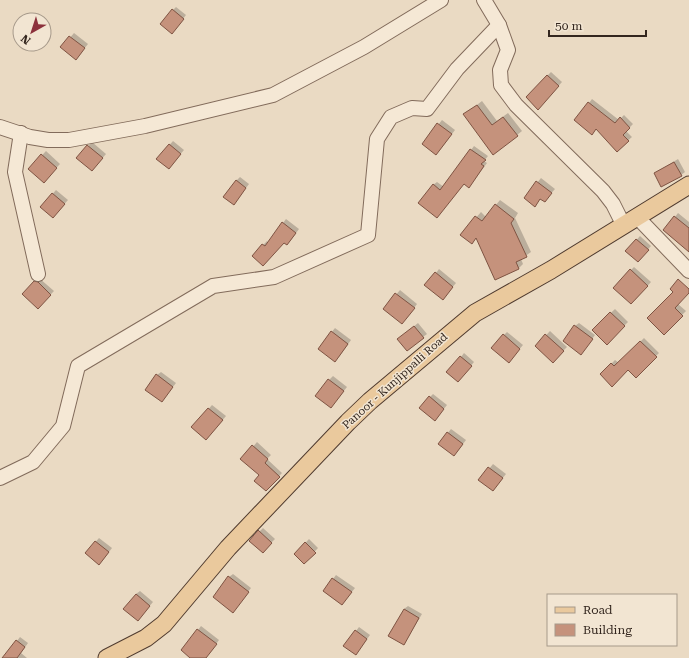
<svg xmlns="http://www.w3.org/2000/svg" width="689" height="658" viewBox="0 0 689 658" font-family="'Roboto Serif',serif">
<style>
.shadow{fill:#0003}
.building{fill:#c5927c;stroke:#7f5443}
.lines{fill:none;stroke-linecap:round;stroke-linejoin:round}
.minor-casing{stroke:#826b5b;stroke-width:16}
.major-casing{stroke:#503b2f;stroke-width:19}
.minor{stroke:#f5e8d5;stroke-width:14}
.major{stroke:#eac99d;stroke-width:17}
.labels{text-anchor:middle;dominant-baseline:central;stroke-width:3;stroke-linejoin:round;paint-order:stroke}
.street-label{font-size:11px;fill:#33261e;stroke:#f2e5d2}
</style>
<rect width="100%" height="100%" fill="#eadac3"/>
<g class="shadow">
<path d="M176,7L186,15L175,29L173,10Z"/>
<path d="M74,33L88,44L79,55L62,47Z"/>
<path d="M551,72L562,82L542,105L538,85Z"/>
<path d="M592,99L619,120L624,115L633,124L626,131L632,137L617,150L597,128L592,133L589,103Z"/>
<path d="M482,101L497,121L508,113L522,131L517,135L465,114Z"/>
<path d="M442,120L455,130L440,150L423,144Z"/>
<path d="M173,141L184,150L172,164L158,158Z"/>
<path d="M92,142L106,154L96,166L77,158Z"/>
<path d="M474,146L488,156L484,161L487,163L472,183H464L437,217L433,185L437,182L444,187Z"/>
<path d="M46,151L60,164L47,178L29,169Z"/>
<path d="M678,159L685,172L681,175L655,173Z"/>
<path d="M240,177L249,184L237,200L236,181Z"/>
<path d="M541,178L555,189L548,197L541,198L538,202L525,198Z"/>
<path d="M56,190L68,200L53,217L41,207Z"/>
<path d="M500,200L518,213L515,218L531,252L521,259L523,264L519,268L496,279L477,237L472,243L461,235L481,212L486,217Z"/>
<path d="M678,213L689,222V250L675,217Z"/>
<path d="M286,219L299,229L291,240L287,244L284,242L253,255L267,241L268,243Z"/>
<path d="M640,236L651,246L638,261L627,251Z"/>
<path d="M634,267L651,282L635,300L631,270Z"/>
<path d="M439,269L456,283L446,295L436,273Z"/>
<path d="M39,278L54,291L38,308L23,294Z"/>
<path d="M400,290L417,304L406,319L384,309Z"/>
<path d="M676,290L678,304L686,311L664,333Z"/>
<path d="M615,309L628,322L607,343L593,330Z"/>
<path d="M418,323L427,334L423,337L402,336Z"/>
<path d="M579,323L595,335L584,350L575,326Z"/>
<path d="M335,328L351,340L339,357L319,348Z"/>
<path d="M550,331L567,347L553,361L536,346Z"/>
<path d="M507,332L523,345L512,358L504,335Z"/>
<path d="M644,338L659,353L636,376L628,369L601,374L615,360L619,363Z"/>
<path d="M464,353L474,362L462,377L461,357Z"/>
<path d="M161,372L176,383L165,397L157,375Z"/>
<path d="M333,376L347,387L334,403L329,380Z"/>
<path d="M433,394L447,405L438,416L430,397Z"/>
<path d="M212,405L226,416L210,435L193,427Z"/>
<path d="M451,429L466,440L457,452L439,444Z"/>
<path d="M257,442L271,455L267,459L282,473L266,490L261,475L242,459Z"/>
<path d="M493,464L506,474L493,490L480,480Z"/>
<path d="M263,528L275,539L266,548L250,541Z"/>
<path d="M99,538L112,548L103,560L86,553Z"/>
<path d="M309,539L318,548L304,563L295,554Z"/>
<path d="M233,574L251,588L236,608L229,577Z"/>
<path d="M336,575L355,588L342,604L324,591Z"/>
<path d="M140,591L153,602L141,616L136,594Z"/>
<path d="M408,606L422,614L404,644V609Z"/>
<path d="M201,626L219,640L206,658H192L198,630Z"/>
<path d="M359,627L370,635L359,650L345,646Z"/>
<path d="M20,637L28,643L21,653L27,658H4Z"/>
</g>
<g class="building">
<path d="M172,9L184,19L172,34L160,24Z"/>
<path d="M69,36L85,48L76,60L60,47Z"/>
<path d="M547,75L559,86L538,110L526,97Z"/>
<path d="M588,102L615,123L620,117L630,128L623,135L629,141L617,152L596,129L592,135L574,120Z"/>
<path d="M477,105L492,125L503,117L518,136L493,155L463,114Z"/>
<path d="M437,123L452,134L436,155L422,144Z"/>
<path d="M169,144L181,154L169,169L156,159Z"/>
<path d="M87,145L103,158L92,171L76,158Z"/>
<path d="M470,149L486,160L481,164L484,166L469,188L464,184L437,218L418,203L433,184L440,190Z"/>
<path d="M41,154L57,168L44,183L28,169Z"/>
<path d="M674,162L682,176L661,187L654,173Z"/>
<path d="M236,180L246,188L234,205L223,197Z"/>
<path d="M536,181L552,193L545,202L540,199L535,207L524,198Z"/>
<path d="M52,193L65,204L53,218L40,207Z"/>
<path d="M495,204L514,219L511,223L527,257L516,262L519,269L495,280L476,238L472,244L460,235L475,216L482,221Z"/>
<path d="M674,216L689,228V252L663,230Z"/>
<path d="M282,222L296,233L287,245L284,243L263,266L252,256L262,244L265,246Z"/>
<path d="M636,239L649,250L638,262L625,251Z"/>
<path d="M630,269L648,286L631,304L613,288Z"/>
<path d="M435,272L453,287L443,300L424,285Z"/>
<path d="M678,279L689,289V293L675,308L683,316L664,335L647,318L673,292L670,289Z"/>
<path d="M34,281L38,282L51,295L38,309L22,294Z"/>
<path d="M395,293L415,308L402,324L383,309Z"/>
<path d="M610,312L625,326L607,345L592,330Z"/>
<path d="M574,325L593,339L581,355L563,341Z"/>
<path d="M414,326L424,338L407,351L397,339Z"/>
<path d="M331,331L348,344L335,362L318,349Z"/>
<path d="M503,334L520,349L509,363L491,348Z"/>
<path d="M545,334L564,351L553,363L535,346Z"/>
<path d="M640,341L657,357L636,378L628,370L612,387L600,374L611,363L614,366Z"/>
<path d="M460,356L472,366L458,382L446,372Z"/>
<path d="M156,374L173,387L162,402L145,390Z"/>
<path d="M328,379L344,391L331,408L315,396Z"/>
<path d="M429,396L444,409L435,421L419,408Z"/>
<path d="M208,408L223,420L206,440L191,427Z"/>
<path d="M447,432L463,444L454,456L438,444Z"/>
<path d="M252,445L268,459L265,463L280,477L266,491L254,481L259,475L240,459Z"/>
<path d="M488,467L503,478L493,491L478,480Z"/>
<path d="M258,530L272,543L263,553L249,541Z"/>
<path d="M95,541L109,552L99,565L85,553Z"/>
<path d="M305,542L316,553L304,564L294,554Z"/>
<path d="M228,576L249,592L233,613L213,597Z"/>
<path d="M332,578L352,592L342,605L323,591Z"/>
<path d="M136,594L150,606L138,621L123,609Z"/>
<path d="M404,609L419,618L404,645L388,636Z"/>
<path d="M197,629L217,644L206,658H190L181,650Z"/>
<path d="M355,630L367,639L356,655L343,646Z"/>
<path d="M16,640L25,647L17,658H2Z"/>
</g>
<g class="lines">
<g class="minor-casing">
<g id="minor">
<path d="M484,0L499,25L508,50L500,70L501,85L516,105L603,191L613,204L624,226"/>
<path d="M0,127L30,137L48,140H69L145,126L273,95L364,47L441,0"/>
<path d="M21,133L15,172L38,274"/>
<path d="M638,218L689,271"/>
<path d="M0,478L33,462L63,426L78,366L213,286L274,277L368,235L377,139L391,117L412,108L427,109L457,69L499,25"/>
</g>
</g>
<g class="major-casing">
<path id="major" d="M107,658L146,638L164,624L228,548L348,422L370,401L475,313L551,270L689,185"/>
</g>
<use href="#minor" class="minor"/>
<use href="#major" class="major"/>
</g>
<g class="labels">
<g class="street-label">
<text transform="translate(395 381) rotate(-42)">Panoor - Kunjippalli Road</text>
</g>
</g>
<rect x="547" y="594" width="130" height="52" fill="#f2e5d2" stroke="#a6998a"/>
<rect x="555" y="607" width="20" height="6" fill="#eac99d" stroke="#a6998a"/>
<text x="583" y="614" font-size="12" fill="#33261e">Road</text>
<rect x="555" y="624" width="20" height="12" fill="#c5927c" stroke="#a6998a"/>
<text x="583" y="634" font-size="12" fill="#33261e">Building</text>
<g transform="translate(32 32) rotate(219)"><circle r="19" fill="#f2e5d2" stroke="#a6998a"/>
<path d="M0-3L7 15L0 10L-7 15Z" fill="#8c313c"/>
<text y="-6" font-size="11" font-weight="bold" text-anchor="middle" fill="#33261e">N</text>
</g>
<path d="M549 30v6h97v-6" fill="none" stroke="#33261e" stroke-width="2"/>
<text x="555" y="30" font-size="12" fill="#33261e" stroke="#f2e5d2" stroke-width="3" paint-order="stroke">50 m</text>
</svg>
